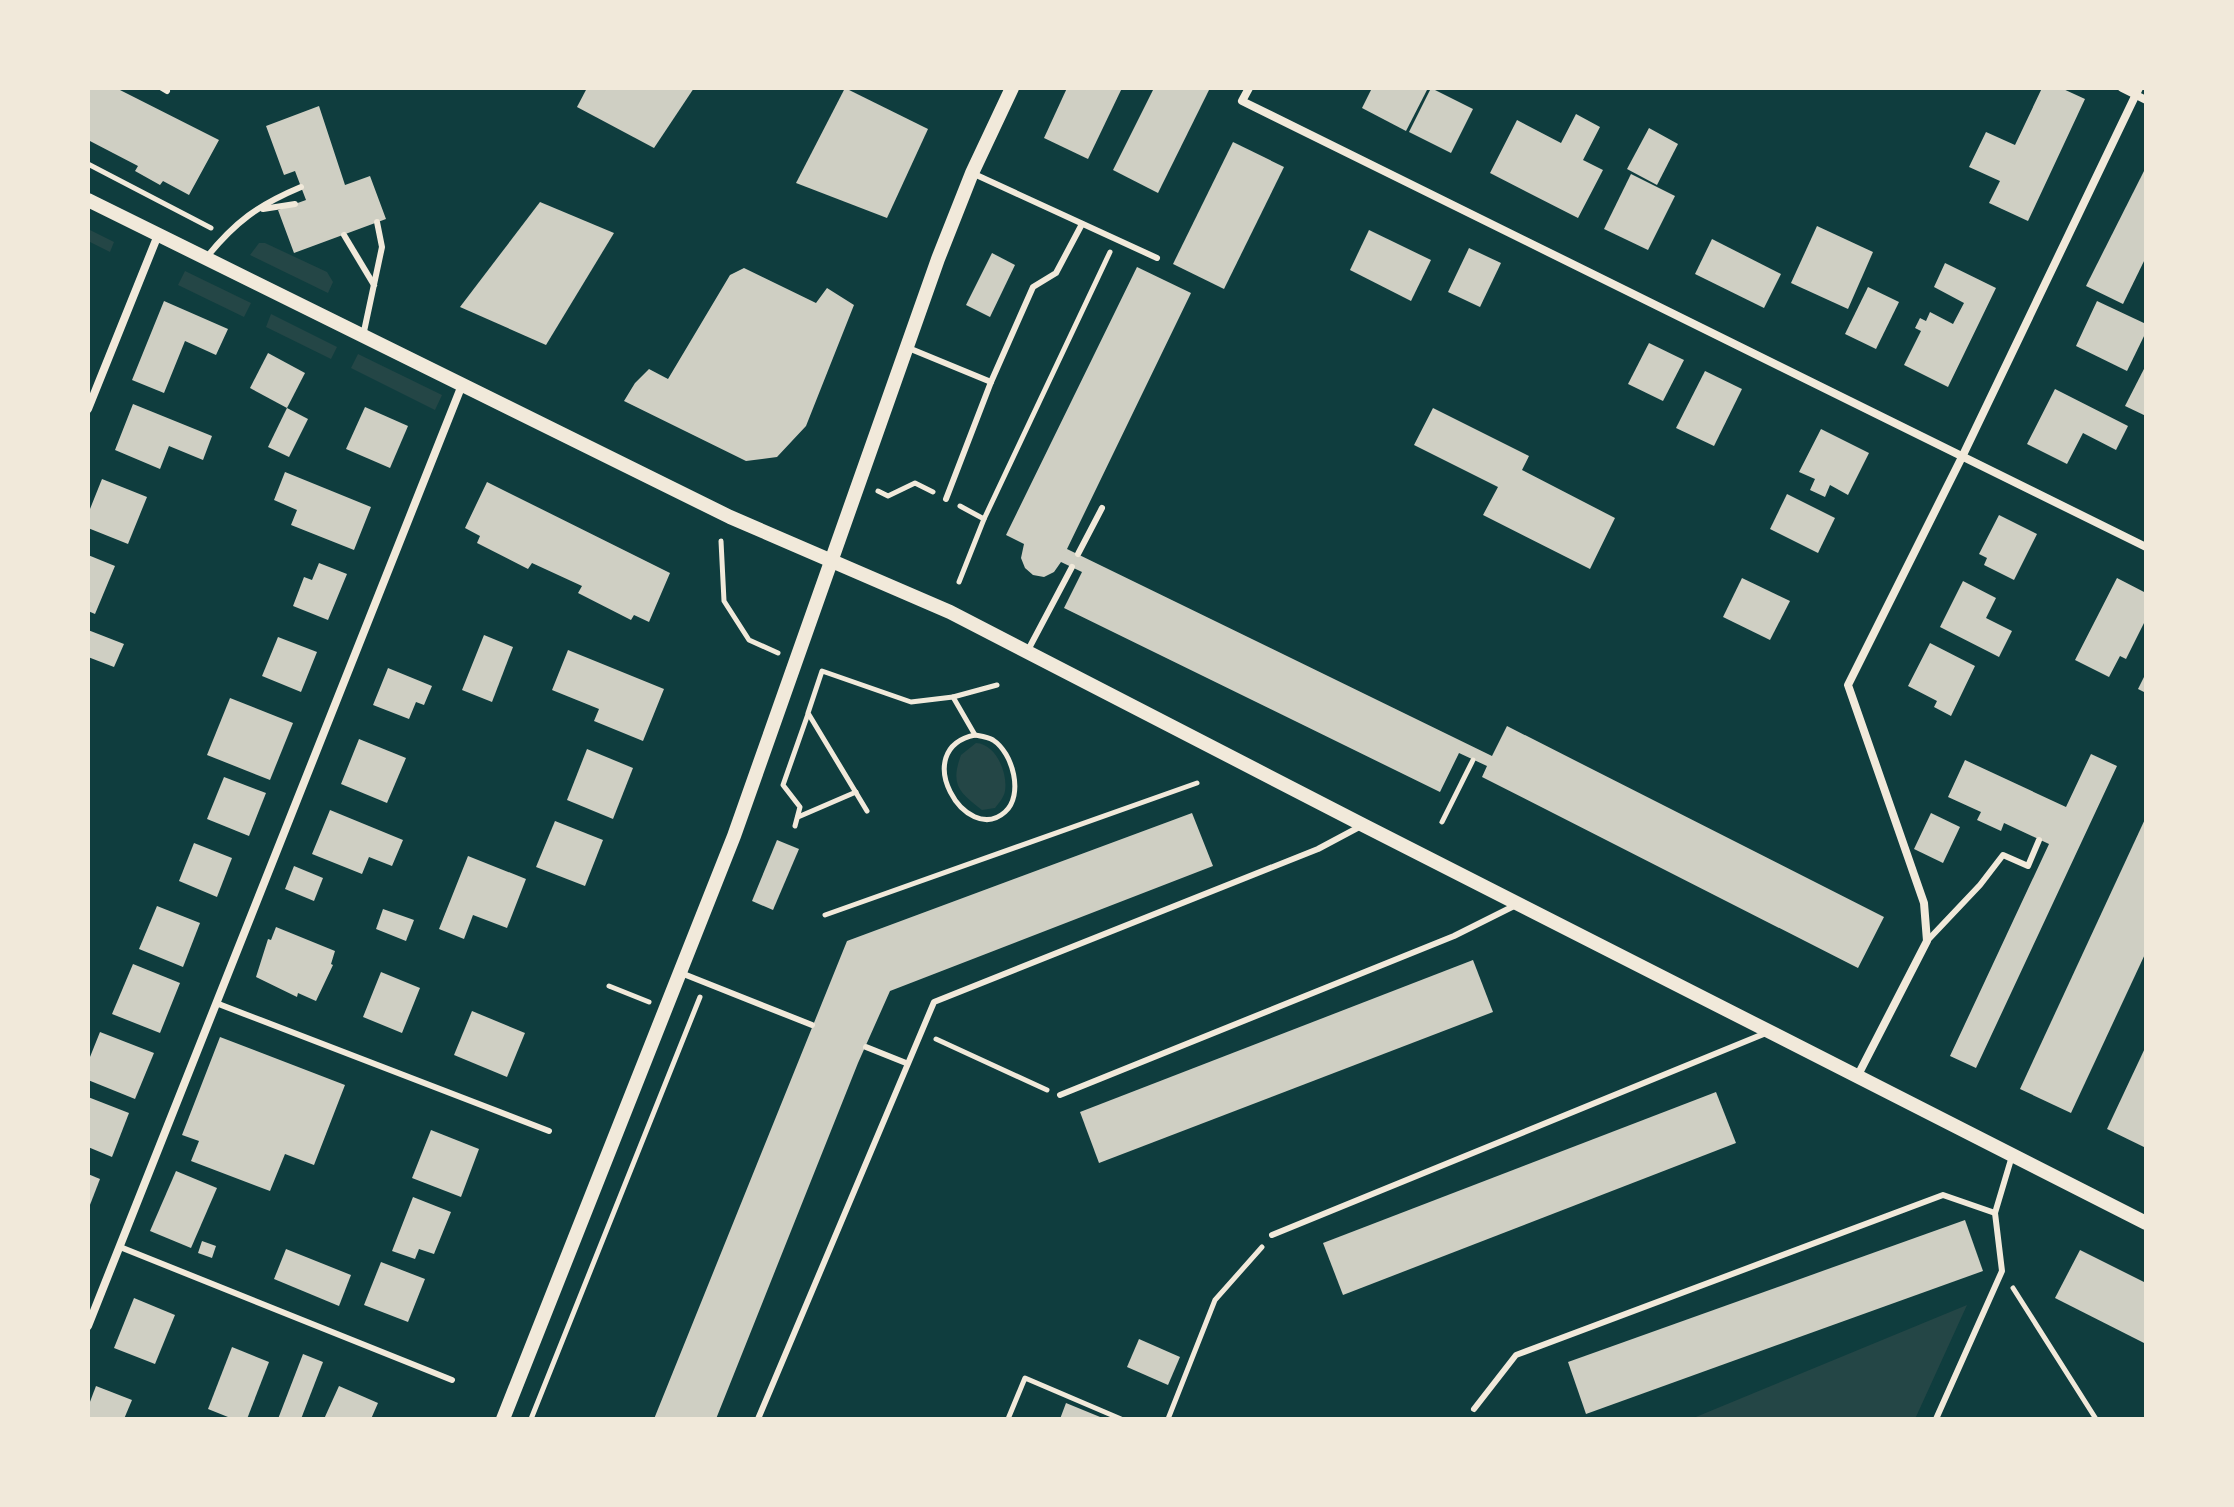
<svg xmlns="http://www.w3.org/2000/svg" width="2234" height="1507" viewBox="0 0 2234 1507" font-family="Barlow,sans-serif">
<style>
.green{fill:#244646}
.building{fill:#cfcfc3}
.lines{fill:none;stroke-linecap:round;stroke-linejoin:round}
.path{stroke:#f1e9da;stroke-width:5}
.service{stroke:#f1e9da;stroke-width:6}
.minor{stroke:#f1e9da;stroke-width:8}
.tertiary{stroke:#f1e9da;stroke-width:14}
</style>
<rect width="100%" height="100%" fill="#0f3d3e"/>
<g class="green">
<path d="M88,229L114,242L110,252L88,241Z"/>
<path d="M259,243H265L327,272L333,282L328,293L250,255Z"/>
<path d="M185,271L251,303L244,317L178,285Z"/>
<path d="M271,314L337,347L331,359L266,327Z"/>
<path d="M358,354L442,395L435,410L351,368Z"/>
<path d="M976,743C996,744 1008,773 1005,791C1004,797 999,803 995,808L982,810C959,792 950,785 961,755Z"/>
<path d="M1967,1305L1915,1419H1691Z"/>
</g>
<g class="building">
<path d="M88,88H116L219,140L189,195L163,181L160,185L135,171L138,166L88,140Z"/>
<path d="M587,88H694L654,148L577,107Z"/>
<path d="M845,88L928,129L887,218L796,183Z"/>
<path d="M1067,88H1122L1088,159L1044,138Z"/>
<path d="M1154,88H1210L1158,193L1113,170Z"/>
<path d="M1372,88H1428L1406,131L1362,108Z"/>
<path d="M1431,88L1473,109L1451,153L1409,132Z"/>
<path d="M2042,88H2061L2085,99L2028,221L1989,203L2000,181L1969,167L1986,132L2015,145Z"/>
<path d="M319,106L345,185L370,176L386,219L294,253L278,210L306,200L295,171L284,175L266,126Z"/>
<path d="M1576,114L1600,127L1583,160L1603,170L1578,218L1490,173L1517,120L1561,143Z"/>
<path d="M1649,128L1678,144L1657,185L1627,169Z"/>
<path d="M1233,142L1284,167L1224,289L1173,264Z"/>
<path d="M2144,171L2146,172V257L2123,304L2086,286Z"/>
<path d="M1631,174L1675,196L1648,250L1604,229Z"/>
<path d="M540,202L614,233L546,345L460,307Z"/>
<path d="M1817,226L1873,252L1848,309L1791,283Z"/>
<path d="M1369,230L1431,260L1411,301L1350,270Z"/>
<path d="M1712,239L1781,274L1764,308L1695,274Z"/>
<path d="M1469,248L1501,263L1480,307L1448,292Z"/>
<path d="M992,253L1015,265L990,317L966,305Z"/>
<path d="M1945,263L1996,288L1948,387L1904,365L1921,331L1915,328L1920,318L1926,321L1930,312L1953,324L1964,303L1934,287Z"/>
<path d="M1137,267L1191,293L1067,549L1492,756L1507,726L1884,917L1858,968L1482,777L1487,766L1459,753L1440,792L1064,608L1082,572L1061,562L1054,572L1044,577L1033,575L1025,568L1021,558L1024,544L1006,535Z"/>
<path d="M744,268L816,303L827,288L854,305L806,426L777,457L746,461L624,401L635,383L649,369L668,379L730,275Z"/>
<path d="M1868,287L1899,302L1876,349L1845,334Z"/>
<path d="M164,301L228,329L216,355L185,341L164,393L132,380Z"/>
<path d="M2097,301L2146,324V332L2127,371L2076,346Z"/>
<path d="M1649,343L1684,360L1663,401L1628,384Z"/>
<path d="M268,353L305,373L287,408L250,388Z"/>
<path d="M2146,365V416L2125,406Z"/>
<path d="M1705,371L1742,389L1714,446L1676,428Z"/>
<path d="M2055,389L2128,426L2116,450L2083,433L2067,464L2027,444Z"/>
<path d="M133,404L212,436L203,460L169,446L160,469L115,450Z"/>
<path d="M365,407L408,426L390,468L346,449Z"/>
<path d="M287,408L308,419L289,457L268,447Z"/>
<path d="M1433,408L1529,456L1522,470L1615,518L1590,569L1483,515L1498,487L1414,445Z"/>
<path d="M1821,429L1869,453L1848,495L1830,485L1825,497L1810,490L1815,479L1799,472Z"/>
<path d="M285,472L371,507L354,550L291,525L297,510L274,500Z"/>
<path d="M102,479L147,497L128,544L88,528V514Z"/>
<path d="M487,482L670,573L649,622L634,615L631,620L578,593L582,586L532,563L528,569L477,543L480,536L465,528Z"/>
<path d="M1787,494L1835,518L1818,553L1770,529Z"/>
<path d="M1999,515L2037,534L2014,580L1984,565L1987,558L1979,554Z"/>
<path d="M88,555L115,566L95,614L88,611Z"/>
<path d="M319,563L347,574L328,620L293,606L304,577L312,580Z"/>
<path d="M1742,578L1790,601L1770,640L1723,617Z"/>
<path d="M2117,578L2146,593V619L2126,659L2120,656L2109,677L2075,660Z"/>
<path d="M1963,581L1996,598L1986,618L2012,631L1999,657L1940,627Z"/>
<path d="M88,630L124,644L114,667L88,657Z"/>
<path d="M484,635L513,647L492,702L462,690Z"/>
<path d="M278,637L317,652L301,692L262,676Z"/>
<path d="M1930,643L1975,666L1951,716L1934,707L1937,701L1908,686Z"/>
<path d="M568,650L664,689L643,741L594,721L599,709L552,690Z"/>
<path d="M388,668L432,686L424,705L416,702L409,719L373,705Z"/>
<path d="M2146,673V693L2138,689Z"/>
<path d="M230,698L293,723L270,780L207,755Z"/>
<path d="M359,739L406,758L387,803L341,784Z"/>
<path d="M587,749L633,768L613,819L567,800Z"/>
<path d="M2091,754L2117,766L1976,1068L1950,1056L2049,844L2004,823L2001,831L1977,820L1981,812L1948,797L1965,760L2066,807Z"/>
<path d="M224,777L266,793L249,836L207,819Z"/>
<path d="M330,810L403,840L392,866L369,857L362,874L312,854Z"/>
<path d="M1192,813L1213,866L890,991L858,1063L716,1419H654L847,941Z"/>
<path d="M1931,813L1960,827L1943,863L1914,849Z"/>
<path d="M2146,817V952L2071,1113L2020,1089Z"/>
<path d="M555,821L603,840L585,886L536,867Z"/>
<path d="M777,840L799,849L773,910L752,901Z"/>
<path d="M194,843L232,858L217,897L179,881Z"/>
<path d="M468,856L526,879L507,928L473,915L464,939L439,929Z"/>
<path d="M294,866L323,878L314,901L285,889Z"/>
<path d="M157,906L200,923L183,967L139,949Z"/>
<path d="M383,909L414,920L406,941L376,929Z"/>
<path d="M276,927L335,951L331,964L333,965L316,1001L298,993L297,997L256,977L268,939L271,940Z"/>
<path d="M1473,960L1493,1012L1099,1163L1080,1112Z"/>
<path d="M133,964L180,983L160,1033L112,1014Z"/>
<path d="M381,972L420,988L402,1033L363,1017Z"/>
<path d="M472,1011L525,1033L507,1077L454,1055Z"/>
<path d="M100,1032L154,1053L135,1099L88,1080V1062Z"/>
<path d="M220,1037L345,1085L314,1165L285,1154L270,1191L191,1161L199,1141L182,1135Z"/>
<path d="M2146,1046V1148L2107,1129Z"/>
<path d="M1716,1092L1736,1143L1343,1295L1323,1243Z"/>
<path d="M88,1097L129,1113L112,1157L88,1147Z"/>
<path d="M431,1130L479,1149L461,1197L412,1178Z"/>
<path d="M176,1171L217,1188L191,1248L150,1231Z"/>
<path d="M88,1174L100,1179L88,1210Z"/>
<path d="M413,1197L451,1212L434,1254L419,1249L415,1259L392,1251Z"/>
<path d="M1965,1220L1983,1271L1586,1414L1568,1362Z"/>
<path d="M202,1241L216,1246L212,1258L198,1253Z"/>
<path d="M286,1249L351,1275L339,1306L274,1279Z"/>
<path d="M2080,1250L2146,1283V1344L2055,1298Z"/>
<path d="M381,1262L425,1279L408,1322L364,1305Z"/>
<path d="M134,1298L175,1315L155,1364L114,1348Z"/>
<path d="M1139,1339L1180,1357L1168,1385L1127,1367Z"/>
<path d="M232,1347L269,1362L247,1419H233L208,1409Z"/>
<path d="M303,1354L323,1362L301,1419H278Z"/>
<path d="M96,1386L132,1400L124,1419H88V1407Z"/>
<path d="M339,1386L378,1403L371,1419H324Z"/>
<path d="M1066,1403L1105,1419H1060Z"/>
</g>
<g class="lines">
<g class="path">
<path d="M88,164L211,228"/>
<path d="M878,491L888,496L915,483L933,492"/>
<path d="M984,519L1110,252"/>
<path d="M721,541L724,601L749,640L778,653"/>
<path d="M959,582L984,519L960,506"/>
<path d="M953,697L997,685"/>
<path d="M975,735C980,736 988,737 993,740C1013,753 1024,795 1005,812C966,847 908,749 975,735Z"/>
<path d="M867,811L808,713L822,671L911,702L953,697L975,735"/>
<path d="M798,817L856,792"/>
<path d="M1442,822L1473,760"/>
<path d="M795,826L800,807L783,785L808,714"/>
<path d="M825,915L1197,783"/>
<path d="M609,986L649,1002"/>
<path d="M936,1039L1047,1090"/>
<path d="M2013,1288L2096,1419"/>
<path d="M531,1419L700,997"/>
<path d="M1008,1419L1025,1378L1121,1419"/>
<path d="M1168,1419L1215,1300L1262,1247"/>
</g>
<g class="service">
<path d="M162,88L167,91"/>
<path d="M972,173L1157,258"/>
<path d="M263,209L295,204"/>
<path d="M344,235L374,285"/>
<path d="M206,258C235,222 258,205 301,187"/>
<path d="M363,336L382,247L377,222"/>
<path d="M906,347L991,382"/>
<path d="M946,499L991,382L1033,287L1056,273L1082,224"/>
<path d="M1078,554L1102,508"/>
<path d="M1027,652L1072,567"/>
<path d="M1927,941L1980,885L2003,855L2028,866L2039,840"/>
<path d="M681,973L812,1025"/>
<path d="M216,1003L549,1131"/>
<path d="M866,1047L906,1063"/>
<path d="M1060,1095L1454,936L1516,905"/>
<path d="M1272,1235L1766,1033"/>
<path d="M120,1247L452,1380"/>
<path d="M1474,1409L1516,1355L1943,1195L1995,1213"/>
<path d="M758,1419L934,1002L1318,849L1363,825"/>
<path d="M1936,1419L2002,1271L1995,1213L2012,1156"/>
</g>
<g class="minor">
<path d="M1249,88L1242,101L2146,547"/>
<path d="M2122,88L2146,100"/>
<path d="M88,409L158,235"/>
<path d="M1857,1077L1927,941L1924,903L1848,685L1963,455L2139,88"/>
<path d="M88,1326L462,385"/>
</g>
<g class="tertiary">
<path d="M88,200L730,517L950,612L1363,825L2146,1223"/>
<path d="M503,1419L734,836L938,259L972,173L1012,88"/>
</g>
</g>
<rect width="2234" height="1507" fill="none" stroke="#f1e9da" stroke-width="180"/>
</svg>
